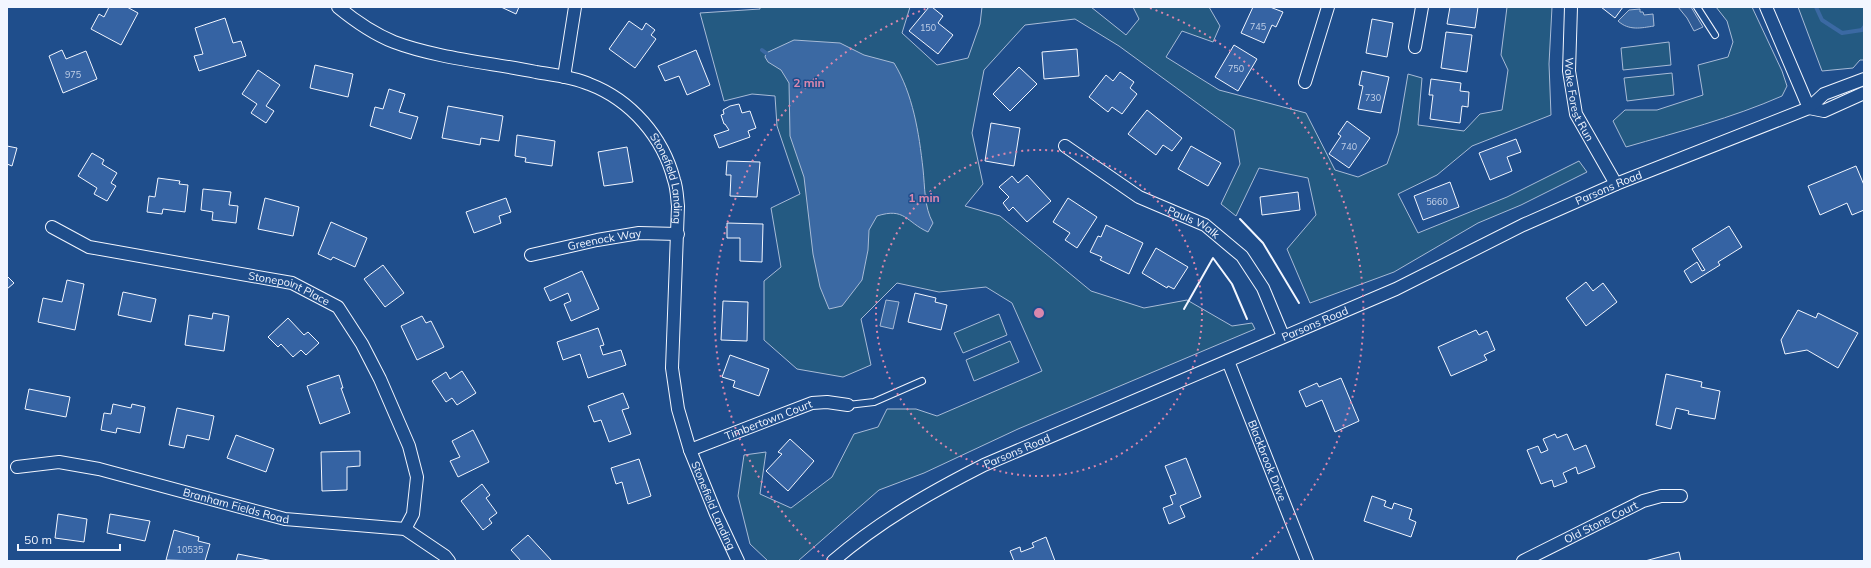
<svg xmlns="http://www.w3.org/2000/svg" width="1871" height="568" viewBox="0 0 1871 568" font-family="Mulish,sans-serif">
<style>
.green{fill:#245a82;stroke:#a8bbd7}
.parking{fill:#305b95;stroke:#a8bbd7}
.water{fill:#3b69a3;stroke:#a8bbd7}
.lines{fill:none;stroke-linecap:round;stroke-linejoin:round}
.stream{stroke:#3b69a3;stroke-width:4}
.building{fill:#3563a3;stroke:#f2f6ff}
.lane-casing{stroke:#f2f6ff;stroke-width:8}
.street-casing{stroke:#f2f6ff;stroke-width:14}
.lane{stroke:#1f4e8c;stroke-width:6}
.street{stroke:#1f4e8c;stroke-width:12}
.wall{stroke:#f2f6ff;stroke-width:2}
.ring{fill:none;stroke:#da87ad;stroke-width:2;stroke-dasharray:2 4}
.labels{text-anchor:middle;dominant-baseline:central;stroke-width:3;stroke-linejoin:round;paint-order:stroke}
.number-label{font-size:9px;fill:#c3d1e8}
.street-label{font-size:11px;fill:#f2f6ff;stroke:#1f4e8c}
.centre{fill:#da87ad;stroke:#1f4e8c;stroke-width:2}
.ring-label{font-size:12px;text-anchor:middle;font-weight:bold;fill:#da87ad;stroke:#1f4e8c;stroke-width:3;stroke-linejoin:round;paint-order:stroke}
</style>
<rect width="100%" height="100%" fill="#1f4e8c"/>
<g class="green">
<path d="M760,7H910L902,33L937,65L968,58L980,24L982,7H1091L1126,35L1139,19L1133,7H1209L1220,26L1213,42L1182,31L1166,57L1219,90L1306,113L1335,170L1358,177L1387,164L1398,133L1408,74L1422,78L1418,125L1464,131L1480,114L1502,110L1508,70L1501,55L1507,7H1552L1549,64L1551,115L1472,146L1437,175L1398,194L1418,233L1507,197L1579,161L1587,172L1521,205L1478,223L1394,272L1310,303L1287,249L1316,215L1308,178L1259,168L1236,216L1221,204L1240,164L1234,130L1119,46L1075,19L1025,25L984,70L972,133L983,184L965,206L1000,216L1091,291L1144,308L1187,300L1232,326L1252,323L1255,329L1018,429L924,473L879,490L798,561H768L750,544L738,496L744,455L766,452L760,494L791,508L832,477L854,434L878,427L887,409H916L937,416L1042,371L1012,303L986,287L939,292L897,283L861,319L871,365L843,377L797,369L764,340V281L781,267L771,208L800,194L777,126L775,96L752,94L724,101L700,13L760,9Z"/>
<path d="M1716,7H1752L1782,71L1787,86L1782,96C1732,118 1678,132 1626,147L1613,121L1625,110H1657L1703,95L1698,65L1728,57L1733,42L1727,21Z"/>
<path d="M1798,7H1864V60H1860L1853,68L1822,71Z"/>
<path d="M1669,42L1671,65L1623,70L1621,48Z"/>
<path d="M1672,73L1674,95L1627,101L1624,78Z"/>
<path d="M999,314L1007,335L963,353L954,333Z"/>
<path d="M1010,341L1019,362L974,381L966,360Z"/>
</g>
<path class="parking" d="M1678,7H1691L1703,27L1694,31L1687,18Z"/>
<g class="water">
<path d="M1640,9V12H1643L1644,15L1653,14L1654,26C1641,28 1629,31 1618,21L1629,10Z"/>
<path d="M794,40L840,43L864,55L894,63C913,94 919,133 923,169C925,187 924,207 933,223L928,232C906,222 905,207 877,216L869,230L868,250L862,280L842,306L829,309L820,287L813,254L804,177L790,136L789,83L781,70L768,62L765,57L766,53Z"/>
<path d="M886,300L899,302L893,329L880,326Z"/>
</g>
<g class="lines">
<g class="stream">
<path d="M1816,7L1822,20L1842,33L1862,30L1864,27"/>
<path d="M762,50L766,53"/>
</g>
</g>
<g class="building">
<path d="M109,7H127L138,13L121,45L91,29L99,14L104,17Z"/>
<path d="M501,7H519L516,14Z"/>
<path d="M929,7H932L943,16L938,23L953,35L938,54L909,31Z"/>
<path d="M1253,7H1270L1283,12L1276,27L1272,25L1264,43L1241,33Z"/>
<path d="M1450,7H1478L1475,28L1447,24Z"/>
<path d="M1601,7H1623L1615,18Z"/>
<path d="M225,18L233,43L241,41L246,56L199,71L194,56L203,54L195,28Z"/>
<path d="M1372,19L1393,23L1387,57L1366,53Z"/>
<path d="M629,21L642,30L646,23L655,30L651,35L656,39L635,68L609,49Z"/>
<path d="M1446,32L1472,35L1467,72L1441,68Z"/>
<path d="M1234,45L1257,59L1238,91L1215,77Z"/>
<path d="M1077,49L1079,76L1044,79L1042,52Z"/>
<path d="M62,50L66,59L86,51L97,79L63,93L49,56Z"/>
<path d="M696,50L710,85L687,95L679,76L665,81L658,66Z"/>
<path d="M315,65L353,74L348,97L310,88Z"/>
<path d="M1019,67L1037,84L1010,111L993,94Z"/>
<path d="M258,70L280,85L266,106L274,111L266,123L251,113L257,104L242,94Z"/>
<path d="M1362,71L1389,77L1381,113L1358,109L1363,86L1359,85Z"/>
<path d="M1120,72L1134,82L1130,88L1137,94L1122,114L1112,107L1108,112L1089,97L1106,75L1113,81Z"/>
<path d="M1431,79L1461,83L1460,91L1469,92L1468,107L1462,106L1460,123L1430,119L1433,95H1429Z"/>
<path d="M389,89L405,94L399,112L418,117L411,139L370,126L375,107L383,109Z"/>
<path d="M739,104L742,113L750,111L756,128L748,131L750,137L719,148L714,135L729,130L725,124H724L721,115L724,114L723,110L730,106Z"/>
<path d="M448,106L503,116L499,141L481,138L480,145L442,138Z"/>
<path d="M1147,110L1182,138L1172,151L1163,145L1156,155L1128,134Z"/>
<path d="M1347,121L1370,138L1349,168L1329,154L1341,136L1338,134Z"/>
<path d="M991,123L1020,128L1014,166L985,161Z"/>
<path d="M517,135L555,141L552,166L525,162L526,158L515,156Z"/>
<path d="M1516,139L1521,152L1507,157L1512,171L1490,180L1479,153Z"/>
<path d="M7,146L17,148L12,166L7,164Z"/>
<path d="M1191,146L1221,163L1208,186L1178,169Z"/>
<path d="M627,147L633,182L604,186L598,152Z"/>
<path d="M92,153L104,160L102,164L117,173L111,183L116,186L107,201L94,194L97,188L78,176Z"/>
<path d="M727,161L760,162L757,197L730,196L731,175H726Z"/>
<path d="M1856,166L1864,185V210L1852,215L1847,203L1820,215L1808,186Z"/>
<path d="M1027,175L1051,201L1027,222L1013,207L1009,211L1003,203L1009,197L999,187L1012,176L1018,183Z"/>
<path d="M158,178L180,181L179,184L188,185L185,212L163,209L162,214L147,212L149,196L155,197Z"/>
<path d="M1450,182L1459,207L1423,220L1414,196Z"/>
<path d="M203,189L231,192L229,205L238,206L236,223L212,220L213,212L201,210Z"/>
<path d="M1298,192L1300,210L1262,215L1260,197Z"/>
<path d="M265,198L299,207L293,236L258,229Z"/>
<path d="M506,198L511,212L499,216L501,223L474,233L466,212Z"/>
<path d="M1068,198L1097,217L1077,248L1065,240L1070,233L1053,222Z"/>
<path d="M331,222L367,238L355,267L333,257L331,260L318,254Z"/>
<path d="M727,223L763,224L762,262L740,261V238H727Z"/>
<path d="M1106,225L1143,243L1129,274L1100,260L1102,257L1090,252L1098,236L1101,237Z"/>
<path d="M1729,226L1742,247L1718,262L1720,265L1691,283L1684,271L1697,262L1702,271L1705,270L1692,249Z"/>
<path d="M1156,248L1188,267L1174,289L1168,286L1167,288L1142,273Z"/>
<path d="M383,265L404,293L385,307L364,279Z"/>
<path d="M582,271L599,309L571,321L564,304L571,301L568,293L550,301L544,288Z"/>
<path d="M7,276L14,283L7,289Z"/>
<path d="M67,280L84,284L75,330L38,322L43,298L62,302Z"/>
<path d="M1586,282L1593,291L1603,283L1617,302L1586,326L1566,298Z"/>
<path d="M123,292L156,299L151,322L118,315Z"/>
<path d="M915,293L936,298L935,302L947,305L941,330L908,322Z"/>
<path d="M723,301L748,302L747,341L721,340Z"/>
<path d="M1798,310L1816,318L1818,313L1858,333L1838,368L1807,350L1785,354L1781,340Z"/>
<path d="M213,313L229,316L224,351L185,345L189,315L212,319Z"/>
<path d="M422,316L426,323L431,321L444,347L417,360L401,326Z"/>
<path d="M288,318L304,335L308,332L319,343L306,355L301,350L293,357L281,344L278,347L268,337Z"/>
<path d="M598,328L604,345L600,346L603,355L621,350L626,365L588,378L580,354L563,360L557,342Z"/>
<path d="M1476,330L1479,335L1487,331L1495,350L1484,355L1487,360L1451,376L1438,347Z"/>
<path d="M730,355L769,369L759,396L733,387L735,381L722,377Z"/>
<path d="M462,371L476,393L457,405L452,398L446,402L432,381L446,372L450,379Z"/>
<path d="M1666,374L1702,382L1701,387L1720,391L1715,419L1688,414L1689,411L1676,408L1671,429L1656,425Z"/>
<path d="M339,375L343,388H341L350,413L320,424L307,386Z"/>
<path d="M1341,378L1359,421L1335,432L1322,400L1306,407L1299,391L1317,383L1319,387Z"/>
<path d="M29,389L70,397L66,417L25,409Z"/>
<path d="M623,393L629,408L622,410L631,434L609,442L601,420L594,422L588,406Z"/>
<path d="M113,404L131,408L132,404L145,407L140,433L117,428L116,433L101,430L104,413L111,414Z"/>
<path d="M177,408L214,416L209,440L187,435L184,448L169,445Z"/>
<path d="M473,430L489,462L458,477L450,461L460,457L452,441Z"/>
<path d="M1555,434L1557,438L1567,434L1574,450L1586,445L1595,467L1578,474L1576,467L1563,473L1567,482L1554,487L1552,480L1541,484L1527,450L1538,446L1541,453L1548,450L1543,439Z"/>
<path d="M236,435L274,449L266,472L227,458Z"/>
<path d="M790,439L814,461L788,491L766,471L782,454L778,452Z"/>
<path d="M360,451V466L347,467V490L322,491L321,452Z"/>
<path d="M1186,458L1201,497L1180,506L1185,517L1169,524L1163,508L1173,504L1170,496L1176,494L1165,466Z"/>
<path d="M639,459L651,496L628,504L622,482L616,484L611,468Z"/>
<path d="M482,484L490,495L486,498L497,513L489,519L492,523L483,530L461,501Z"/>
<path d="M1372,496L1386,501L1384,506L1392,509L1394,503L1412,509L1409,519L1416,522L1411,537L1364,521Z"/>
<path d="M58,514L87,519L84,542L55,538Z"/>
<path d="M110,514L150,521L145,541L107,533Z"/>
<path d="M174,530L199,537L198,541L210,544L205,561L166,560Z"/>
<path d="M528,535L552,561H521L511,550Z"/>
<path d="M1046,537L1055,561H1014L1010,551L1020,547L1021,552L1034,547L1032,543Z"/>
<path d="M1679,552L1681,561H1645L1656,558Z"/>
<path d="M238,554L273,561H236Z"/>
</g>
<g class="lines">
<g class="lane-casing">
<g id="lane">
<path d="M1697,7L1715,35"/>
<path d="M848,405L874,402L922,381"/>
</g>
</g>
<g class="street-casing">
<g id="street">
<path id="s1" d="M338,7C355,21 374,34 394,42C436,58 492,63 536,72C554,75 573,77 589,84C631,100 663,137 674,180C677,188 677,198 678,206L672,368L678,409L690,450L716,514L738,561"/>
<path id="s2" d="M1571,7L1569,71L1576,114L1616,184"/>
<path d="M1766,7L1809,108"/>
<path d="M1415,47L1422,7"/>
<path d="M564,77L575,7"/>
<path d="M1305,82L1328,7"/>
<path d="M1809,108L1824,111L1864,93"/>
<path id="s3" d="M1065,146L1139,197L1205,225L1242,256L1263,288L1283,336"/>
<path id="s4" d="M52,227L89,247L292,283L338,307L362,344L380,379L409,446L417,477L413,514L405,529"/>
<path id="s5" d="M531,255L597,240L639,233L678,234"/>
<path id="s6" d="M1228,361L1307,561"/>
<path id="s7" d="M690,450L812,403L827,402L848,405"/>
<path id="s8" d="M17,467L59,462L99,469L285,519L405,529L445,556L449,561"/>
<path id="s9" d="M833,561C880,521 929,493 984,465L1396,289L1523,225L1616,184L1809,108L1824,94L1864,79"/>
<path id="s10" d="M1523,561L1643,501L1661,496H1681"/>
</g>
</g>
<use href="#lane" class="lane"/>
<use href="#street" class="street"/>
<g class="wall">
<path d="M1240,219L1263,243L1299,303"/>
<path d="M1184,309L1213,258L1232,284L1247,319"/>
</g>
</g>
<g class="ring">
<circle cx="1039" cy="313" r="163"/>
<path d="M828 560A325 325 0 0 1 928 8M1150 8A325 325 0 0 1 1250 560"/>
</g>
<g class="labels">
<g class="number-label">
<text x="1258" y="26">745</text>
<text x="928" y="27">150</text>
<text x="1236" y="68">750</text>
<text x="73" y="74">975</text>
<text x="1373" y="97">730</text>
<text x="1349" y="146">740</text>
<text x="1437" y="201">5660</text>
<text x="190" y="549">10535</text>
</g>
<g class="street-label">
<text stroke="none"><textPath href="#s2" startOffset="94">Wake Forest Run</textPath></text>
<text stroke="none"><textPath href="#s1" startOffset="396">Stonefield Landing</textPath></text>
<text stroke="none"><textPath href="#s9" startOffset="863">Parsons Road</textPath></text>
<text stroke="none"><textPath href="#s3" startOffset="150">Pauls Walk</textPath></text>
<text stroke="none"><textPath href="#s5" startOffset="75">Greenock Way</textPath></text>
<text stroke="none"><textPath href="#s4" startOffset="247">Stonepoint Place</textPath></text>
<text stroke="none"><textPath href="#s9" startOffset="539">Parsons Road</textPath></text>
<text stroke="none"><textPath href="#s7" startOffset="84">Timbertown Court</textPath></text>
<text stroke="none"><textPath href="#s9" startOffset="215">Parsons Road</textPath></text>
<text stroke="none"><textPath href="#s6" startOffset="107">Blackbrook Drive</textPath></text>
<text stroke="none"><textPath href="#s8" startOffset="225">Branham Fields Road</textPath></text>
<text stroke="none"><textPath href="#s1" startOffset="732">Stonefield Landing</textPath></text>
<text stroke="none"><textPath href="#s10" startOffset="87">Old Stone Court</textPath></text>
</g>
</g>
<circle cx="1039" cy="313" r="6" class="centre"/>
<g class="ring-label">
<text x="809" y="87">2 min</text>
<text x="924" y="202">1 min</text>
</g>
<rect width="1871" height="568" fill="none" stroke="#f2f6ff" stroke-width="16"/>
<path d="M18 544v6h102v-6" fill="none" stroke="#f2f6ff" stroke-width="2"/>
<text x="24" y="544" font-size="12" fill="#f2f6ff" stroke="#1f4e8c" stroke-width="3" paint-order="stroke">50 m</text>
</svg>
